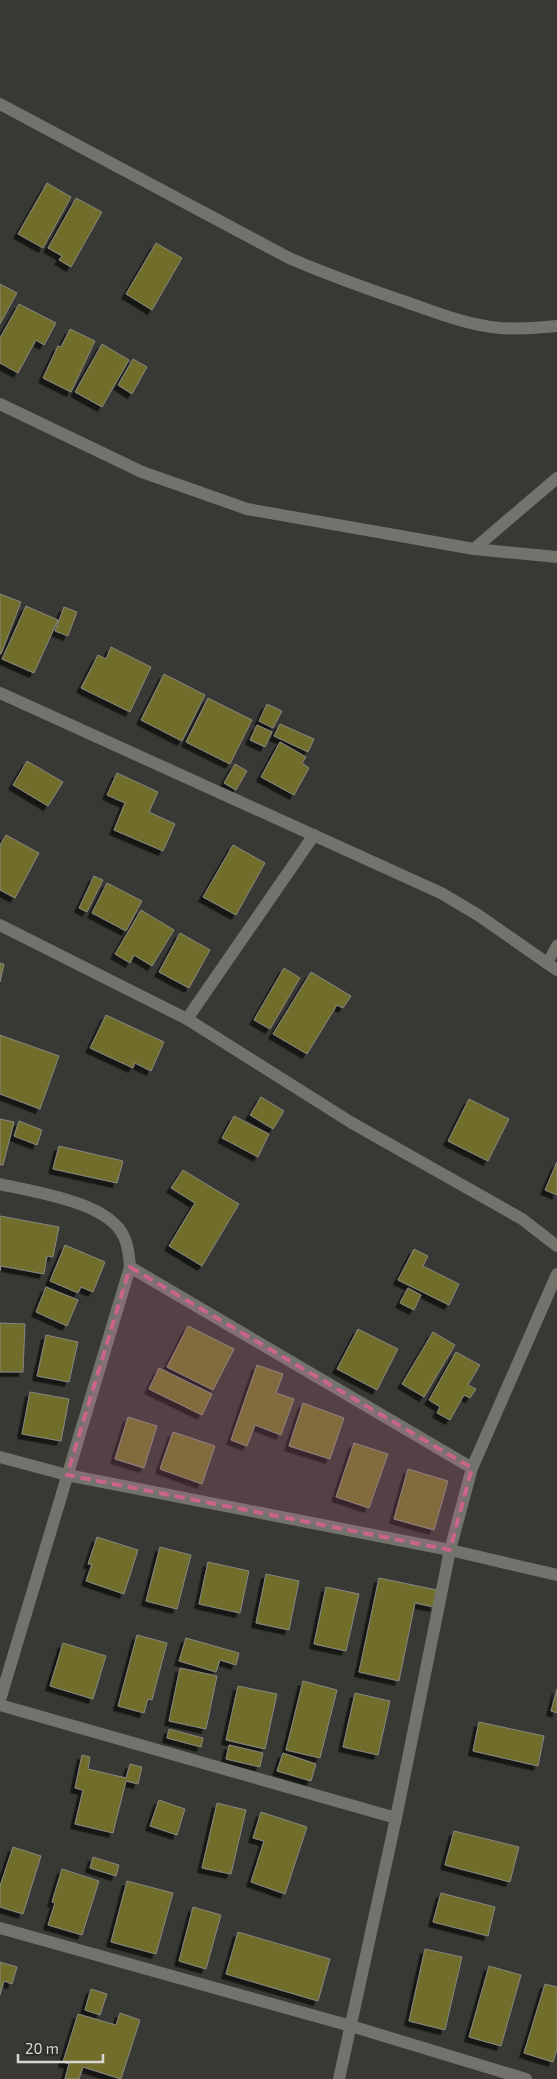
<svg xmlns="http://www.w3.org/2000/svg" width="557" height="2079" viewBox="0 0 557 2079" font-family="'Exo 2',sans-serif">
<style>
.building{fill:#716d2c;stroke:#878782;filter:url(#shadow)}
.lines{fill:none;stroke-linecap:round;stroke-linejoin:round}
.lane{stroke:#73736e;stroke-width:11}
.street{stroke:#73736e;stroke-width:12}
.marked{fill:#ca648b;fill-opacity:0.2;stroke:#ca648b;stroke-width:4;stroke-dasharray:10 6;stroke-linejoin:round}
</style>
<defs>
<filter id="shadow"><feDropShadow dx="-4.5" dy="4.5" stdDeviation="0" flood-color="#0009"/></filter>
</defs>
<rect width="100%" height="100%" fill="#383834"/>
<g class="building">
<path d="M47,183L71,197L43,248L18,234Z"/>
<path d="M76,198L102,212L71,267L59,260L62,256L48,248Z"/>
<path d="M156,243L182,258L152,310L126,294Z"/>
<path d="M0,284L17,293L0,324Z"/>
<path d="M19,304L56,323L44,345L36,340L18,373L0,363V338Z"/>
<path d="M70,329L95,341L71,392L43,378L58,346L61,347Z"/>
<path d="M102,344L129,360L102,407L75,392Z"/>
<path d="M133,359L147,367L132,394L118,385Z"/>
<path d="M0,594L21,602L1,654H0Z"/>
<path d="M26,606L58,620L34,673L2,659Z"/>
<path d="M64,607L77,612L68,636L55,631Z"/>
<path d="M111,647L151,667L130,712L81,688L98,655L106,659Z"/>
<path d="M164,674L205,695L182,741L141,720Z"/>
<path d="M208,698L252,720L230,764L186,742Z"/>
<path d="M267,704L282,711L273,728L259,721Z"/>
<path d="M280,724L314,739L308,752L274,736Z"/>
<path d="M257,725L272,732L265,747L250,740Z"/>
<path d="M280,742L306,757L302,763L309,768L294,795L261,777Z"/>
<path d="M27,761L63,782L48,806L13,785Z"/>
<path d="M235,764L247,771L236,790L224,783Z"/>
<path d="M117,773L158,792L149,812L175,824L163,851L114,830L125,803L107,795Z"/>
<path d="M6,835L39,853L15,898L0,890V845Z"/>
<path d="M233,845L265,863L236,915L203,897Z"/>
<path d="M94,876L103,880L87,912L79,908Z"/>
<path d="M107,883L142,901L126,931L92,913Z"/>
<path d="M141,910L174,930L152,966L134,955L130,963L115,954Z"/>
<path d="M180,933L210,950L189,988L159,972Z"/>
<path d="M0,963L4,964L0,982Z"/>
<path d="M284,968L300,978L270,1029L254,1020Z"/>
<path d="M311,972L351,996L343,1008L337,1005L307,1054L273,1034Z"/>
<path d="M106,1015L164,1042L151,1071L135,1063L133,1068L90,1048Z"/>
<path d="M0,1035L59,1056L40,1109L0,1094Z"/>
<path d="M261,1097L284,1111L273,1129L250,1115Z"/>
<path d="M469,1099L509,1119L488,1161L448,1141Z"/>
<path d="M234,1116L269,1134L258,1157L222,1138Z"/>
<path d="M0,1119L14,1122L3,1165H0Z"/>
<path d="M19,1121L42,1130L37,1145L14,1136Z"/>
<path d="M59,1146L123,1161L117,1183L53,1169Z"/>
<path d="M557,1162V1195L545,1190Z"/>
<path d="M183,1170L239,1204L202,1266L169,1246L195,1203L171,1188Z"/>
<path d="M0,1216L59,1227L53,1257L47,1256L44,1274L1,1266L0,1271Z"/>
<path d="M65,1245L105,1262L93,1292L81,1287L78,1293L50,1281Z"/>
<path d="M414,1249L428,1256L423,1266L459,1284L449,1305L398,1280Z"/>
<path d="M46,1287L78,1300L67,1326L36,1312Z"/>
<path d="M408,1288L421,1295L414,1310L400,1303Z"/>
<path d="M0,1323L25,1324L23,1372H0Z"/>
<path d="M188,1326L234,1349L213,1390L167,1367Z"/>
<path d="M358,1329L398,1349L377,1390L337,1369Z"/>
<path d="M433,1332L455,1345L424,1397L402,1384Z"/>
<path d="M46,1335L78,1342L69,1382L37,1376Z"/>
<path d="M456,1352L480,1365L468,1385L476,1389L470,1398L464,1395L450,1420L437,1413L440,1407L429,1400Z"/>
<path d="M257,1365L283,1374L276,1393L294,1399L281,1435L255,1425L247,1446L231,1440Z"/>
<path d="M159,1368L212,1394L202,1415L149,1389Z"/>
<path d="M30,1392L69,1399L61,1441L22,1434Z"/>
<path d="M303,1403L344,1418L330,1459L289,1446Z"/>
<path d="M128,1417L157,1426L144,1468L115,1459Z"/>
<path d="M173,1432L215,1446L202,1484L160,1469Z"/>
<path d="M354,1443L388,1454L369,1508L336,1497Z"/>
<path d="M408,1469L448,1481L434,1530L394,1519Z"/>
<path d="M97,1537L138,1550L124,1594L86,1581L92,1564H88Z"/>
<path d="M160,1547L191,1555L177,1609L146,1601Z"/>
<path d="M208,1562L249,1571L240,1613L199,1604Z"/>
<path d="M266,1574L299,1581L289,1630L256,1623Z"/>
<path d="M379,1578L437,1590L434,1607L415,1603L399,1681L359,1672Z"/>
<path d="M326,1587L359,1594L346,1651L314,1644Z"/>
<path d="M137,1635L167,1643L152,1700L148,1699L144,1713L118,1706Z"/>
<path d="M186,1638L239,1653L236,1665L220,1660L216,1672L179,1661Z"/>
<path d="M63,1643L106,1656L93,1699L50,1686Z"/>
<path d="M180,1668L217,1676L206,1729L169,1721Z"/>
<path d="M303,1681L337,1690L320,1758L286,1750Z"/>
<path d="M238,1686L277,1694L265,1749L226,1740Z"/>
<path d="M557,1689V1713L551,1711Z"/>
<path d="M355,1693L390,1701L378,1755L343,1747Z"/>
<path d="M479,1722L544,1736L538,1766L473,1751Z"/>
<path d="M169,1729L203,1738L201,1747L167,1738Z"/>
<path d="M229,1745L263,1753L260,1767L226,1759Z"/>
<path d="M283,1753L316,1764L311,1781L277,1771Z"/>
<path d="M82,1755L90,1757L88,1769L126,1778L130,1764L142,1767L138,1784L126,1781L113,1833L75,1824L83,1790L75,1788Z"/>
<path d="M159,1800L185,1809L177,1835L150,1826Z"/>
<path d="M217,1803L246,1810L231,1874L202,1868Z"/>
<path d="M261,1812L307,1827L285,1894L251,1882L264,1841L253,1838Z"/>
<path d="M454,1831L519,1847L510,1882L445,1865Z"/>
<path d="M13,1847L41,1856L23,1914L0,1907V1886Z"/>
<path d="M93,1857L119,1865L116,1876L90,1868Z"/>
<path d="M62,1869L99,1881L82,1935L48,1925L55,1903L52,1902Z"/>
<path d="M127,1881L173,1893L156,1954L111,1942Z"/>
<path d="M441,1893L495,1907L488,1936L433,1922Z"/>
<path d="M193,1907L221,1915L206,1969L179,1961Z"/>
<path d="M238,1932L330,1959L318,2001L226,1974Z"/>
<path d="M425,1949L462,1957L445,2030L409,2021Z"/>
<path d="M0,1962L17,1967L12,1984L4,1981L0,1995Z"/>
<path d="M489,1966L521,1975L501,2046L469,2037Z"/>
<path d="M545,1984L557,1987V2049L553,2062L524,2053Z"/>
<path d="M91,1989L107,1994L100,2015L85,2010Z"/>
<path d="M120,2013L140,2020L121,2079L83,2067L79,2079H65L69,2064L63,2062L78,2014L116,2025Z"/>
</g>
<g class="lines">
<path class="lane" d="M547,964L557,945"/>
<g class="street">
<path d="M0,104L289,258C326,274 365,288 403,301C435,312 466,325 500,328C519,329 538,328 557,326"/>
<path d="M0,404L142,472L247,509L474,549L557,557"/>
<path d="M474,549L557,478"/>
<path d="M0,693L441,893L478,915L557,970"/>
<path d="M0,925L187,1019L352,1123L522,1219L557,1246"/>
<path d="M187,1019L314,835"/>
<path d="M0,1184C35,1192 109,1202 124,1237C129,1247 129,1257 130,1267L0,1700"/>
<path d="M130,1267L472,1468"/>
<path d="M0,1457L67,1475L450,1550L557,1575"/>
<path d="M0,1705L396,1818"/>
<path d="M0,1928L351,2026L526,2079"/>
<path d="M339,2079L396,1818L450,1550L472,1468L557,1274"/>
</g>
</g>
<path class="marked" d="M130,1267L472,1468L450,1550L67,1475Z"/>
<path d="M18 2054v8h85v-8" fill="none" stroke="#d6d6d3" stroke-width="2.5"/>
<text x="25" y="2054" font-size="15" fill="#d6d6d3" stroke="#2e2e2a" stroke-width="4" paint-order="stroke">20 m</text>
</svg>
